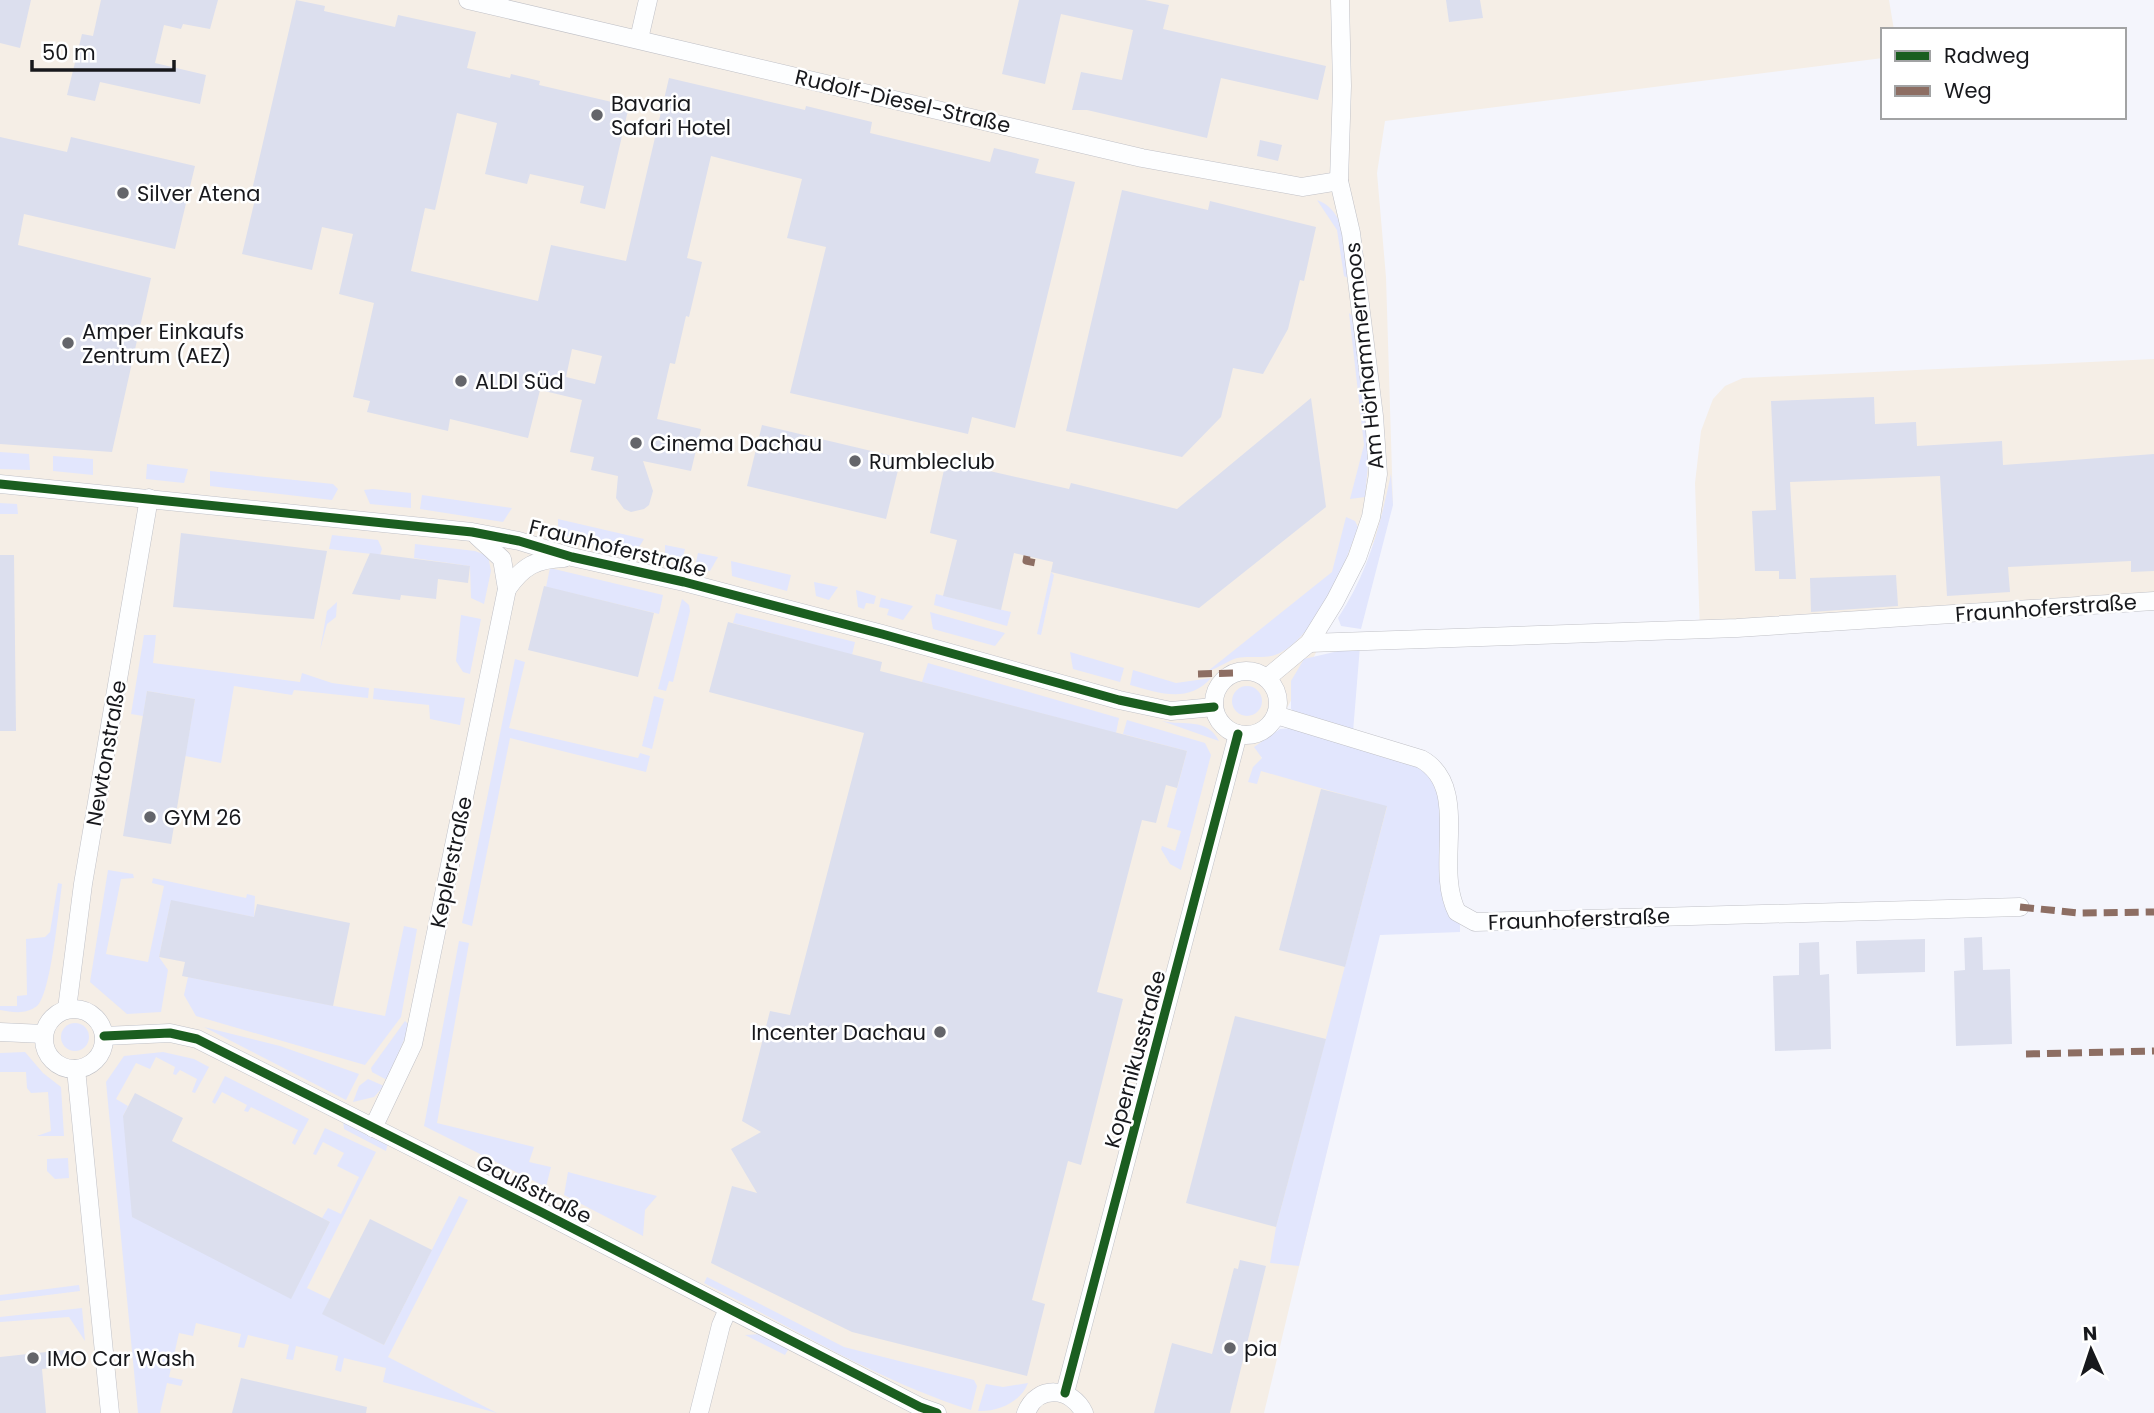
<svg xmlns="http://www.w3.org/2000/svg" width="2154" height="1413" viewBox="0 0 2154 1413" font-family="Poppins,sans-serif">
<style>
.commercial{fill:#f5eee6}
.green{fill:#e2e6fd}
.building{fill:#dcdfee;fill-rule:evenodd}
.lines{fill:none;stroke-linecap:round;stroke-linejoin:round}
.street-casing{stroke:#c0c1c7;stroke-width:19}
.street{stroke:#fdfeff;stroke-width:18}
.quiet{stroke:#8d6e63;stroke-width:7;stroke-dasharray:14 7;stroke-linecap:butt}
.cycleway-casing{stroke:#fff;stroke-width:13}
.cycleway{stroke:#1b5e20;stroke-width:9}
.poi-dot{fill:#64656a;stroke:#fff;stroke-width:2.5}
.labels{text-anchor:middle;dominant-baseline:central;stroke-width:5;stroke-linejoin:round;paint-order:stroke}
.street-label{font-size:21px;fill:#17181c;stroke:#fff}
.poi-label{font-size:21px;fill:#17181c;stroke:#fff;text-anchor:start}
</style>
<rect width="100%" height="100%" fill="#f4f5fc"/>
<g class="commercial">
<path d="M0,0H1889L1894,30H1883V58L1385,121L1377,173L1386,277L1393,505L1261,758L1411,799L1264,1413H0Z"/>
<path d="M2154,359V610L1700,632L1695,483L1701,431L1713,399L1725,386L1743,378Z"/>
</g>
<g class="green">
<path d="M1317,200C1348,211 1345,251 1349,279L1344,276L1337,230Z"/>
<path d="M1349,313L1354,318L1370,444L1365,497L1350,499L1364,445Z"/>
<path d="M0,452L29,454L30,470L0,469Z"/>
<path d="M53,456L93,459V475L53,471Z"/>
<path d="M147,464L188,469L184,483L146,479Z"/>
<path d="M210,471L333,484L338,489L332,500L210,486Z"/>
<path d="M1391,474L1393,505L1361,629L1341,626L1338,618C1368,573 1380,526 1391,474Z"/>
<path d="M373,489L411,493V508L370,504L364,490Z"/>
<path d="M422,495L512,508L503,522L420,509Z"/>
<path d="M0,503L17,504L18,514H0Z"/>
<path d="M1346,517L1355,521L1358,527C1345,565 1318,633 1280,653C1265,660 1252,655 1237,658C1227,661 1219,668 1208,671L1332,572Z"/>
<path d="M558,519L644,539L636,552H626L558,534Z"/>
<path d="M332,535L378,540L382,549L380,555L329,549Z"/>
<path d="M415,544L475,551L488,556L491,571L484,604L471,598L470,566L414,558Z"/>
<path d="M665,545L685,549L681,564L665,560Z"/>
<path d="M698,553L718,557L710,571L695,567Z"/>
<path d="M731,561L791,575L787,591L732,576Z"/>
<path d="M550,568L663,595L659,614L546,587Z"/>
<path d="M1051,572L1054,575L1041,635L1037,634Z"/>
<path d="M814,582L838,587L829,600L816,596Z"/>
<path d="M856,590L876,596L874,604L866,603L864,609L858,607Z"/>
<path d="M936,594L1011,612L1007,626L934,605Z"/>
<path d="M881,598L913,606L903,620L887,615L889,609L879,607Z"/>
<path d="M682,599L689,605L690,611L673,682L669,681L666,691L658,689Z"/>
<path d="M337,602L336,617L327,624L320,650L327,611Z"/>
<path d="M930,612L1005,633L995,646L933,629Z"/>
<path d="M736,613L855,642L852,655L733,623Z"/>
<path d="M461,615L481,619L470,674L463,672L456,661Z"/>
<path d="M144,635H156L153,663L300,682L302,673L332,683L369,688L368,698L294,690L292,695L234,686L221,763L185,756L195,699L147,691L143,716L131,714Z"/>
<path d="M1360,646L1353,732L1300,716L1291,709V681L1304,659Z"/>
<path d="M1070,652L1124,668L1120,682L1073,669Z"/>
<path d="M515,659L525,662L509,728L638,758L640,753L650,756L646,772L510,738L472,926L462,923Z"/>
<path d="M928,663L1119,718L1116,733L922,682Z"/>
<path d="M1133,670L1176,683L1211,678C1188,704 1159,693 1130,685Z"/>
<circle cx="1247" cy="701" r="15"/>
<path d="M374,688L465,698L460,725L430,719L429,705L373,699Z"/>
<path d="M654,696L664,699L652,749L642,746Z"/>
<path d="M1127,720L1205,743L1211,755L1181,870L1170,864L1161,849L1162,846L1175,851L1181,831L1167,827L1187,751L1123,734Z"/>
<path d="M1162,721C1184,726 1207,717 1219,741Z"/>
<path d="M1294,728L1426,770L1439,790L1443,895L1447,909L1460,923V932L1380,935L1299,1266L1270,1263L1276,1227L1387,807L1261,771L1257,784L1248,782L1253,767L1262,758L1254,747L1280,729Z"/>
<path d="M108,870L133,874L134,878L121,879L106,954L148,962L164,886L152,883L153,878L246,898L247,894L255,896L254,917L171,901L159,957L168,970L161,1012L127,1014L90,982Z"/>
<path d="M58,883L62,884C59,906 51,994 37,1006C25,1015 13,1012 0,1010V1006H17V996L27,995L26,939L45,937L50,932Z"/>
<path d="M404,926L417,929L401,1017L365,1065L196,1016L184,995L188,977L385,1016Z"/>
<path d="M459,941L469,943L437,1123L534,1147L529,1162L551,1167L546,1187L424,1126Z"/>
<path d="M405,1021L410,1026L387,1080L372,1072L371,1068Z"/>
<circle cx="75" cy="1037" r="14"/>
<path d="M204,1027L280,1046L359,1074L346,1100Z"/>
<path d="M25,1052L43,1073L61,1087L64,1136H37L51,1131L48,1092L31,1093L27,1088L26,1072H0V1053Z"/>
<path d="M163,1052L194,1059L209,1067L195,1093L192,1092L197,1079L180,1070L176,1075L173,1074L175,1067L156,1057L150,1069L136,1063L116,1099L128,1106L123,1116L291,1298L330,1222L322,1218L328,1208L341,1214L359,1177L337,1166L344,1153L323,1142L316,1155L313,1154L325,1128L376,1152L307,1288L330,1299L323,1314L384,1345L459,1196L468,1200L388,1357L497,1413L383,1382L386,1368L344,1358L341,1372L335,1370L338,1356L296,1346L293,1360L286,1359L289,1345L248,1335L244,1348L238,1347L241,1334L196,1323L193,1336L179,1333L169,1377L183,1380L181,1386L167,1383L160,1413H138L106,1082L124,1056Z"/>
<path d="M225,1076L309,1119L295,1145L292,1143L298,1130L251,1107L248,1112L244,1111L247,1105L222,1092L215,1104L212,1102Z"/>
<path d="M368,1079L384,1086L374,1097L353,1102L359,1086Z"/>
<path d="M343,1120L388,1142L386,1151L344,1129Z"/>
<path d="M68,1158L69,1178L55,1179L47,1171V1159Z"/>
<path d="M568,1172L657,1196L645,1210L643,1236L564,1195Z"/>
<path d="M707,1277L844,1347L974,1380L977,1386L971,1410C878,1381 792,1327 704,1283Z"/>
<path d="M79,1285L80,1291L0,1301V1295Z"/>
<path d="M82,1308L85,1341L69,1317L0,1322V1317Z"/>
<path d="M761,1334L789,1348L785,1355L745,1335Z"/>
<path d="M1028,1383C1021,1402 998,1412 978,1411L986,1384L1003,1387Z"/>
</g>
<g class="building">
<path d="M0,0H31L20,48L0,43Z"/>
<path d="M101,0H218L210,29L183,24L181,29L164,25L155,63L206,75L200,104L100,82L95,101L67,95L82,34L93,36Z"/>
<path d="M296,0L325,6L324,11L395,27L398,15L476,32L467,68L510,78L511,74L540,81L539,85L629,106L605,209L580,203L584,186L530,174L527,184L485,174L497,123L457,113L435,210L425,208L411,271L538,301L551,245L626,261L669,78L805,110L806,106L872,122L870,133L990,162L994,148L1039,159L1035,173L1075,182L1015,428L972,417L968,434L790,393L826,247L787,238L802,179L711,156L687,258L702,262L689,317L686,316L675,364L670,363L657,419L701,429L691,471L643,461L653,491L649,505L644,509L631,512L624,509L616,498L618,476L591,470L594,457L570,452L582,400L540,390L528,438L450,419L448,431L367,412L370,401L353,397L374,303L339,294L353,234L322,227L312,270L242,254L257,191L252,190ZM572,349L602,356L595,384L566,377Z"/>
<path d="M1019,0H1145L1169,5L1163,29L1326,66L1318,100L1221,78L1207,138L1087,110H1072L1081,72L1122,80L1133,30L1061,14L1045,84L1002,74Z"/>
<path d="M1446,0H1480L1483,18L1449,22Z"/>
<path d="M0,137L67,152L71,137L195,166L175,249L24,214L18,245L151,278L112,452L0,444Z"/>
<path d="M1260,140L1282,145L1278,161L1257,156Z"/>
<path d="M1122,190L1208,210L1210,201L1316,227L1304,281L1300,280L1288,329L1263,374L1233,368L1221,417L1182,457L1066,431Z"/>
<path d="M1874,397L1875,424L1916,422L1917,446L2002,441L2003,465L2154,454V571L2131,572V561L2008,567L2010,592L1947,596L1940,476L1790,482L1796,579H1779V571H1755L1752,511L1776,510L1771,401Z"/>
<path d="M1311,398L1326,507L1199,608L1051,572L1053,562L1014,553L1001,610L943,596L957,540L930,533L946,461L1069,489L1071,483L1177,509Z"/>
<path d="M762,425L901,458L886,519L747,486Z"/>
<path d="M181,533L327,551L314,619L173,607Z"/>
<path d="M370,553L470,566L468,583L438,579L436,599L401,595L400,600L352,594Z"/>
<path d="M0,555H14L16,731H0Z"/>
<path d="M1896,575L1898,606L1811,612L1810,578Z"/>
<path d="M544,586L654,613L638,677L528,650Z"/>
<path d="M728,622L882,662L880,671L1187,751L1177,788L1166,785L1156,823L1142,820L1097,992L1123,999L1081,1165L1068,1161L1032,1300L1045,1304L1027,1376L852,1332L711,1263L732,1186L757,1193L731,1149L761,1132L742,1121L770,1011L790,1015L864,733L709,692Z"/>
<path d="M147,691L195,699L171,844L123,836Z"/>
<path d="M1321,789L1387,806L1345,967L1279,950Z"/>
<path d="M171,900L254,917L257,904L350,923L333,1006L182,976L185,962L159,957Z"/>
<path d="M1982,937L1983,970L2010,969L2012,1044L1956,1046L1954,971L1965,970L1964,938Z"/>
<path d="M1925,939V972L1857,974L1856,941Z"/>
<path d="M1819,942L1820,975L1829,974L1831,1049L1775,1051L1773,976L1799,975V943Z"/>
<path d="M1235,1016L1326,1039L1276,1227L1186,1203Z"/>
<path d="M135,1093L183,1118L172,1141L330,1222L291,1299L132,1217L123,1116Z"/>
<path d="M370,1219L432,1250L384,1345L322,1314Z"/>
<path d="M1240,1260L1266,1266L1230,1413H1154L1172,1343L1212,1354L1234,1268L1238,1269Z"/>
<path d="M65,1350L67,1366L42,1369L46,1413H0V1357Z"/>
<path d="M241,1378L367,1407L366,1413H232Z"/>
</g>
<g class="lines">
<g class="street-casing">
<g id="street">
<path d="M468,0L1142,158L1302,187L1339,181"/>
<path d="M639,39L648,0"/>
<path d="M0,484L472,532L519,541L572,557L684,582L882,634L1119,700L1171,711L1214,707"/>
<path d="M507,589C523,566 536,559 564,558"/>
<path d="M1309,643L1737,628L2154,601"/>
<circle cx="1246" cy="703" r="32"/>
<path d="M1267,678L1309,643L1335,601L1357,558L1371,517L1378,474L1374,416L1351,233L1339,181L1342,86L1340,0"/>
<path d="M1276,715L1421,759C1472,787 1433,866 1457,912L1475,922L2020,907"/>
<circle cx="74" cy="1039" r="30"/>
<path d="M67,1009L83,884L149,498"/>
<path d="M0,1032L44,1034"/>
<path d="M104,1036L170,1033L197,1039L543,1213L920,1407L937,1413"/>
<path d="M76,1069L110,1413"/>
<path d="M373,1128L413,1044L507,589L502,559L477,536"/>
<path d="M1065,1393L1238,734"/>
<path d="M699,1413L721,1325L728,1309"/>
<path d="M1026,1413C1037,1384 1072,1387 1084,1413"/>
</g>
</g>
<use href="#street" class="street"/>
<g class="quiet">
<path d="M1027,556L1026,561L1036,563"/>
<path d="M1198,674L1235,673"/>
<path d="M2020,907L2079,913L2154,912"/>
<path d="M2026,1054L2154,1051"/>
</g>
<g class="cycleway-casing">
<g id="cycleway">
<path d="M0,484L472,532L519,541L572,557L684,582L882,634L1119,700L1171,711L1214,707"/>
<path d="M104,1036L170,1033L197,1039L543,1213L920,1407L937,1413"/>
<path d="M1065,1393L1238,734"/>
</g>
</g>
<use href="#cycleway" class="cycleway"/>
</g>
<g class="poi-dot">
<circle cx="597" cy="115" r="7"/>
<circle cx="123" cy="193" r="7"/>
<circle cx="68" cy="343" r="7"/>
<circle cx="461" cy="381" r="7"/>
<circle cx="636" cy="443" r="7"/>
<circle cx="855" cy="461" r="7"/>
<circle cx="150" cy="817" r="7"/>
<circle cx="940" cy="1032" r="7"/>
<circle cx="1230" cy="1348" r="7"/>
<circle cx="33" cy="1358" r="7"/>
</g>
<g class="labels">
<g class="street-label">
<text transform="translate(903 101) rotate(13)">Rudolf-Diesel-Straße</text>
<text transform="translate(1364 356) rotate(-96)">Am Hörhammermoos</text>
<text transform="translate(618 548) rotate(14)">Fraunhoferstraße</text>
<text transform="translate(2046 608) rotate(-4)">Fraunhoferstraße</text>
<text transform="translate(106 753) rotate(-80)">Newtonstraße</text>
<text transform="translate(451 862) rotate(-78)">Keplerstraße</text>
<text transform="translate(1579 919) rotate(-2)">Fraunhoferstraße</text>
<text transform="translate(1135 1059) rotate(-75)">Kopernikusstraße</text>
<text transform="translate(534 1189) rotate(27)">Gaußstraße</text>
</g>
<g class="poi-label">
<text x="611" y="103">Bavaria<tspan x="611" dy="24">Safari Hotel</tspan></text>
<text x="137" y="193">Silver Atena</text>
<text x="82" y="331">Amper Einkaufs<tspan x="82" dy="24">Zentrum (AEZ)</tspan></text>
<text x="475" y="381">ALDI Süd</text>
<text x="650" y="443">Cinema Dachau</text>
<text x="869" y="461">Rumbleclub</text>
<text x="164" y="817">GYM 26</text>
<text x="926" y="1032" text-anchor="end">Incenter Dachau</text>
<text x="1244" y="1348">pia</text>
<text x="47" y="1358">IMO Car Wash</text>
</g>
</g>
<rect x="1881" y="28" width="245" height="91" fill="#ffffff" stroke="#a2a3a4" stroke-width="2"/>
<rect x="1895" y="51" width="35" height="10" fill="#1b5e20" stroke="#a2a3a4" stroke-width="2"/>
<text x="1944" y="63" font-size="21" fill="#17181c">Radweg</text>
<rect x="1895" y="86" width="35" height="10" fill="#8d6e63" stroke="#a2a3a4" stroke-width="2"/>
<text x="1944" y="98" font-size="21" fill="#17181c">Weg</text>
<g transform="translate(2091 1350) rotate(357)" stroke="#ffffff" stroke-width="5" paint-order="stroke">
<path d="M0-5L12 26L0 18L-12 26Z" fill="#17181c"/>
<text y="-10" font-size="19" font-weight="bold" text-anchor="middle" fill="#17181c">N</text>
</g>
<path d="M32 60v10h142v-10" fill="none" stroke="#17181c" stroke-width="3.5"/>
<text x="42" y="60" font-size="21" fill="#17181c" stroke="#ffffff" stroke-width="5" paint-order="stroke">50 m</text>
</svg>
